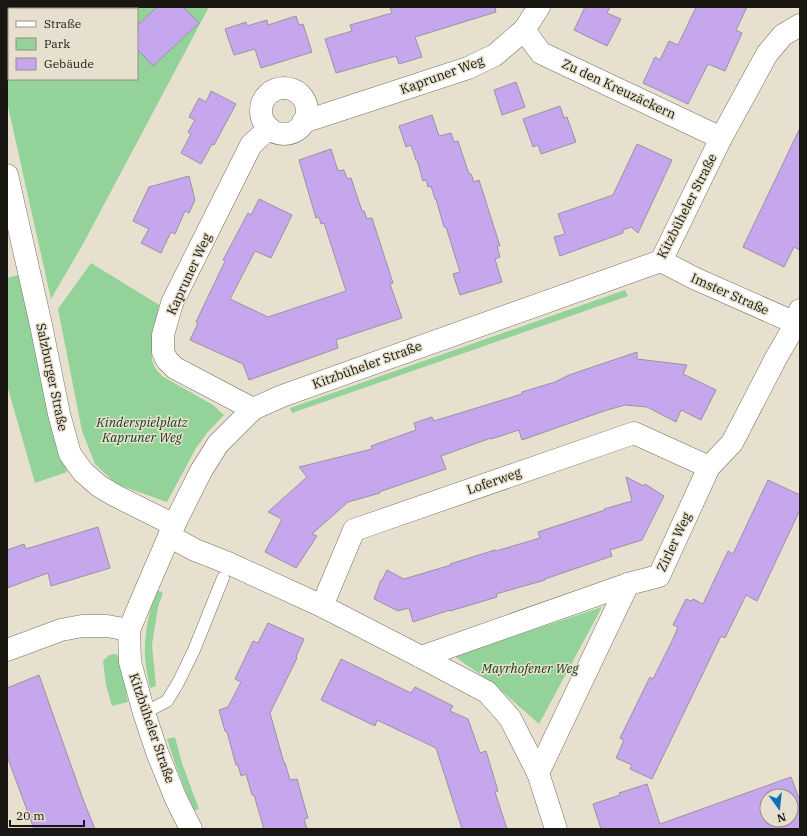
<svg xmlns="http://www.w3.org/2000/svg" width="807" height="836" viewBox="0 0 807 836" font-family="'IBM Plex Serif',serif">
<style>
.green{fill:#93d39a}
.building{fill:#c6a7ed;stroke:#9992a2;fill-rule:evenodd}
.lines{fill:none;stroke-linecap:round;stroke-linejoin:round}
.lane-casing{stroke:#777062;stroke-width:13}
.street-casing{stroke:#777062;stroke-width:23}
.lane{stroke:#fff;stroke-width:12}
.street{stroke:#fff;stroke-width:22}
.labels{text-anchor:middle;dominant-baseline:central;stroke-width:3;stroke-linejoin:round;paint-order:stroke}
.street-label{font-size:13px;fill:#1a1712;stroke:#e8e0cf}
.park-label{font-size:13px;font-style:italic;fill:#13401b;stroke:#e8e0cf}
</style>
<rect width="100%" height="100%" fill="#e8e0cf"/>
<g class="green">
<path d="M73,7H209L83,244L51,299L7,102V23H9V79H137V9H65Z"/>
<path d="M91,263L164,308L152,340V360L155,368L162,376L213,405L224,415L207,433L196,448L167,502L116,484L95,464L82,431L58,309Z"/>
<path d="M22,274L67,472L35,483L7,385V278Z"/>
<path d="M625,290L628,296L292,413L290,408Z"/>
<path d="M157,590L163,593L158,607L152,645L156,686L150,688C147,674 144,659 145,645C146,626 150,607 157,590Z"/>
<path d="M602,607L539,724L495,685L454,656Z"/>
<path d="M116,654L120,660L128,702L112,706L106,685L103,661L109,655Z"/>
<path d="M175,737L182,763L199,809L193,811L176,766L167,739Z"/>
</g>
<g class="building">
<path d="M157,7H183L199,23L153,66L137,49V26Z"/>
<path d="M390,7H495L496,12L415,37L422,57L399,64L396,56L336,73L325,39L352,31L350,25L392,13Z"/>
<path d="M585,7H610L607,13L621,19L607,46L574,30Z"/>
<path d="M696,7H747L736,30L742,33L725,71L708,64L688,104L643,83L655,57L660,60L669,41L678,45Z"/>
<path d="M296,16L299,25L303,24L312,52L261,68L255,49L234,55L225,29L246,22L247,26L267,20L268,25Z"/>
<path d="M516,82L525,107L502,115L494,90Z"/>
<path d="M211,91L236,104L214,145L212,144L201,164L181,153L191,134L188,132L195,120L189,117L199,98L206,102Z"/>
<path d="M560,106L564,118L567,117L576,142L541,154L538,145L533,147L523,119Z"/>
<path d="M432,115L439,136L451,133L454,142L458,141L469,174H471L474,182L479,180L500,246H497L500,257L495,259L502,282L460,295L453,274L460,272L446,227H444L436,199H435L431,186L428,187L426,180L423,181L417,160H416L411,145L406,147L399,126Z"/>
<path d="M800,128V250L794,247L784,267L743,247Z"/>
<path d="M637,144L672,160L638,233L631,227L623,230V233L560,256L554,237L565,234L558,214L613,195Z"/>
<path d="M331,149L338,171L344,170L347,179L351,178L362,211H364L367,219L372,218L393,283L390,284L402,318L336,340L338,348L249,380L243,364L190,340L198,323L196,322L225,261L223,260L248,213L251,215L259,199L292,215L271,258L255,251L230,299L268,317L346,291L324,223L321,224L319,217L316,218L299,160Z"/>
<path d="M189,176L195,200L189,213L185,211L175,234L171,232L161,253L141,243L149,229L133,221L149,187Z"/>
<path d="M637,352V359L687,365L683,374L716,390L701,420L681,410L676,422L647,407L625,405L604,411L522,440L519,430L491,439V438L441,456L446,469L379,492L380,493L348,502L312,534L317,536L296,568L265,552L282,519L268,512L307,477L299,467L372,449L371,446L416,430L414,423L432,417L434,421L522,394V392L555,382L569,375Z"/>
<path d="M626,477L644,486L645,484L664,496L642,540L610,550L612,556L545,579V580L496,594L497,597L450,611V610L413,622L409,608L398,611L374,599L381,580H382L387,570L404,579L451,565L450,564L495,550L496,551L540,538L538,532L605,510L604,509L632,501Z"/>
<path d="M768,480L800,495V510L757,601L746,595L725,638L721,636L652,779L630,769L632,765L616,758L624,740L620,738L650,677L653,679L674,637L678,627L673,625L686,599L691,601L693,599L703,604L728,551L733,554Z"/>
<path d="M98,527L110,568L51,586L48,573L7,588V550L24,544L26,549Z"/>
<path d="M268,623L304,639L296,657L297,658L270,713L284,763H285L290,780L297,779L308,818L304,819L307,829H264L254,795H252L246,774L241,776L238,765H236L227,732L225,731L219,710L228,707L241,682L235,679L253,641L258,643Z"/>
<path d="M341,659L411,693L415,687L453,706L450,711L468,719L480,753L486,751L498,791L495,792L507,829H462L436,748L377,720L375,726L321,700Z"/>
<path d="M39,675L84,802L95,829H34L7,756V688Z"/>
<path d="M791,777L800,801V829H601L593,804L620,795L619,793L647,784L660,824ZM767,796H791V820H767Z"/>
</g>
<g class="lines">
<g class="lane-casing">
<path id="lane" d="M144,713L167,701L178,683L194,650L223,578"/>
</g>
<g class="street-casing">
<g id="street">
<path d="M524,30L541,53L721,138"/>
<circle cx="284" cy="111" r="23"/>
<path d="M303,122L468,68L495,55L524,30L539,7"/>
<path d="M7,175L41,325L59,414L70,454L83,472L99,486L116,496L174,525"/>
<path d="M661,261L696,279L800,325"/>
<path d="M253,409L175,368L167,360L163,352V335L172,303L251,145L269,128"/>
<path d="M169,536L195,550L228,563L322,606L421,657L487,692L510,718L538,773L556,829"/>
<path d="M322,606L354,530L634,433L709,467"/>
<path d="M7,650L61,630L82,626H107L129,630"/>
<path d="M421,657L628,584"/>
<path d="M538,773L628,584L659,576L709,467L732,443L776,358L791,332L800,310"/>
<path d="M191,829L176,799L157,752L144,713L130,662L129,630L148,585L174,525L201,471L218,444L253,409L282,396L661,261L721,138L767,54L783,35L800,25"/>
</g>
</g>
<use href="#lane" class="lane"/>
<use href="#street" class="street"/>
</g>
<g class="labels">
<g class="street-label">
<text transform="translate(442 75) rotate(-20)">Kapruner Weg</text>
<text transform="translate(619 89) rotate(25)">Zu den Kreuzäckern</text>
<text transform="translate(687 206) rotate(-63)">Kitzbüheler Straße</text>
<text transform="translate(189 274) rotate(-65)">Kapruner Weg</text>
<text transform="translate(730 294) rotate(24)">Imster Straße</text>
<text transform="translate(367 365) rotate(-20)">Kitzbüheler Straße</text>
<text transform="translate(52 377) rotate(78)">Salzburger Straße</text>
<text transform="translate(494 481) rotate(-19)">Loferweg</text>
<text transform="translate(674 542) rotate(-65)">Zirler Weg</text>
<text transform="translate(152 728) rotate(71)">Kitzbüheler Straße</text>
</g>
<g class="park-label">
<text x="142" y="422">Kinderspielplatz<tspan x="142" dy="15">Kapruner Weg</tspan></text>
<text x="530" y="668">Mayrhofener Weg</text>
</g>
</g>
<rect width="807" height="836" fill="none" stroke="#1a1712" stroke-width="16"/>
<rect x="8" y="8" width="130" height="72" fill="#e8e0cf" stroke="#969083"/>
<rect x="16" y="21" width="20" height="6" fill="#ffffff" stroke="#969083"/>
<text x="44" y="28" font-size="12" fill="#1a1712">Straße</text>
<rect x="16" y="38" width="20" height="12" fill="#93d39a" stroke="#969083"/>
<text x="44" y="48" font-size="12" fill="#1a1712">Park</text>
<rect x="16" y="58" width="20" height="12" fill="#c6a7ed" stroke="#969083"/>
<text x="44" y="68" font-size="12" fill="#1a1712">Gebäude</text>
<g transform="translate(779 808) rotate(165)"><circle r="19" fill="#e8e0cf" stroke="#969083"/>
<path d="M0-3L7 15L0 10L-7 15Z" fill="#0d6fbb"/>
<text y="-6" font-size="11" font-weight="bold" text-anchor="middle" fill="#1a1712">N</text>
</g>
<path d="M10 820v6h74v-6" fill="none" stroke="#1a1712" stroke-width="2"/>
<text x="16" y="820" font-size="12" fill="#1a1712" stroke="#e8e0cf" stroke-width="3" paint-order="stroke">20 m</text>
</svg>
